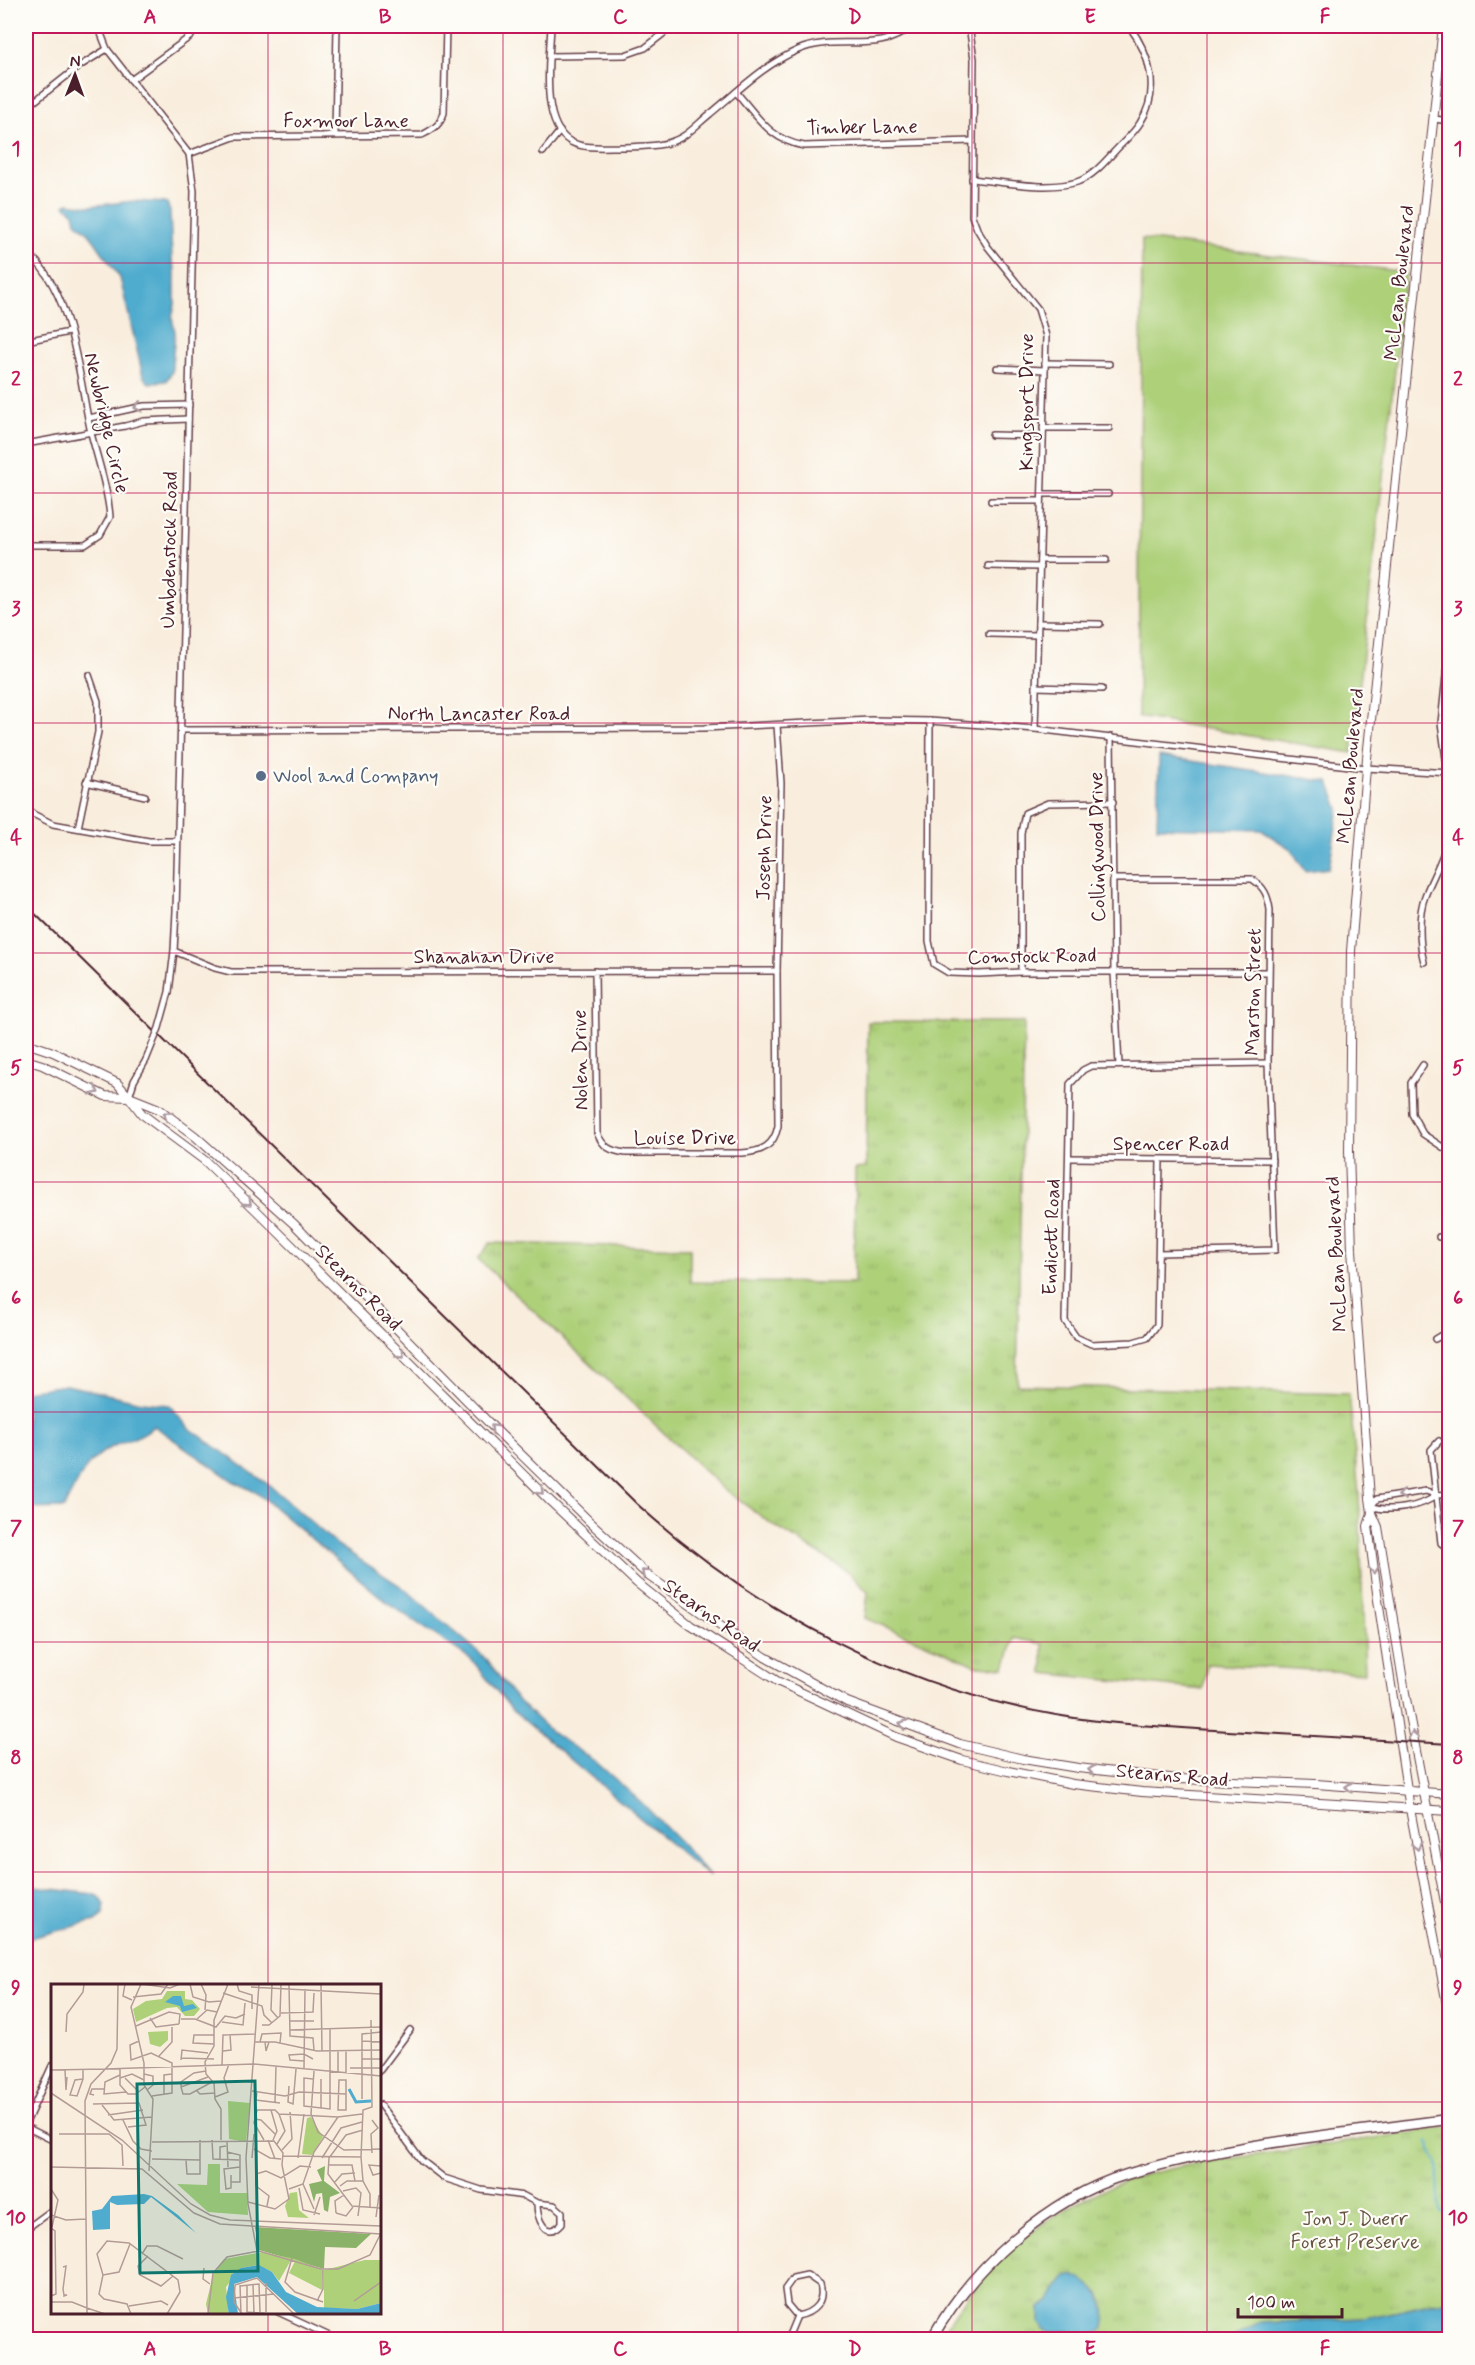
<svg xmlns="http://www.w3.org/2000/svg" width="1475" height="2365" viewBox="0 0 1475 2365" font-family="Mynerve,sans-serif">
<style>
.green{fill:#add079;stroke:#7c7852;stroke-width:1.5}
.park{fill:url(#park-tufts);stroke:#7c7852;stroke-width:1.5}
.water{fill:#50acce;stroke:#4d667c;stroke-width:1.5}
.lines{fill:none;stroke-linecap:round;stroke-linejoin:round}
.stream{stroke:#50acce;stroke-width:2}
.minor-casing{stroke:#643e46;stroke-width:8}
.secondary-casing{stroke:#643e46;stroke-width:10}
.primary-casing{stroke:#643e46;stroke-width:12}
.minor{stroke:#fff;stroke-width:5}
.secondary{stroke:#fff;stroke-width:8}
.primary{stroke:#fff;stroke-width:9}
.rail{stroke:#4a1f2b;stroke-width:2}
.minor-bridge-casing{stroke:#643e46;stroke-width:8;stroke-linecap:butt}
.minor-bridge{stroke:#fff;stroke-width:5}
.oneway{stroke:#ae9aa0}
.grid{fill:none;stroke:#c2185b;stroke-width:1.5;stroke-opacity:0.55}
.service-dot{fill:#5c6f8a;stroke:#fdfcf7;stroke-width:2}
.labels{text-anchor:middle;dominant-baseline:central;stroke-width:4.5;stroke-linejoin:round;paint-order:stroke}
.street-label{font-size:20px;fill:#4a1f2b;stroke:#fdfcf7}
.service-label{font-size:20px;fill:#4e5e75;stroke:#fdfcf7;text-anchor:start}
.park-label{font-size:20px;fill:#685442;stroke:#fdfcf7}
.inset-river{fill:none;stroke:#50acce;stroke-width:3}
.inset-road{fill:none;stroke:#b39b96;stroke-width:1.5}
.view{fill:#0f766e;fill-opacity:0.15;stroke:#0f766e;stroke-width:3}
.inset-edge{fill:none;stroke:#4a1f2b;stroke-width:3}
.neatline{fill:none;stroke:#c2185b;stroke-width:2}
.grid-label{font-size:20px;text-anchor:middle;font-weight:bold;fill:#c2185b}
</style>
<defs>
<pattern id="park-tufts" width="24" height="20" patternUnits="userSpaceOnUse" patternTransform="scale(1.5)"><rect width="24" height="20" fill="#add079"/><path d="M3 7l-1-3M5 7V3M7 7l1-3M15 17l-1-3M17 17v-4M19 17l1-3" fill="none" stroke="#96b269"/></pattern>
</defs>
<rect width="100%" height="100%" fill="#fdfcf7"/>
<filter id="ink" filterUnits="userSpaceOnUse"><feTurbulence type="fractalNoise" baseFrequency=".0167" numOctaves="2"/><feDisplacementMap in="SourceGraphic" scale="12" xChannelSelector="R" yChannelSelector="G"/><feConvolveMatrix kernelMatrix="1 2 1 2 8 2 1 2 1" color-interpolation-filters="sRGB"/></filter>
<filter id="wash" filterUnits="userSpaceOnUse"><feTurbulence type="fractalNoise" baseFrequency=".008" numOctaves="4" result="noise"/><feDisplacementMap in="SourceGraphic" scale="24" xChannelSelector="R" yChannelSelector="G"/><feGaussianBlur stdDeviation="1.35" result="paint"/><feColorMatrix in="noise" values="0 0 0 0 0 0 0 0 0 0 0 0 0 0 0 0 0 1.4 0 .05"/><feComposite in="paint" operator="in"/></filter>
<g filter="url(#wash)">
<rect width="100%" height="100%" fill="#f9eede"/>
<path class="green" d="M1142,239L1406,272L1352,753L1138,717Z"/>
<g class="park">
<path d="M868,1022H1024L1017,1385L1349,1394L1359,1494L1365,1673L1207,1664L1203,1690L1043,1673V1644L1014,1638L1005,1668L978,1666L865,1618L868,1592L844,1569L773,1525L725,1490L478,1259L490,1243L690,1248V1282L854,1283L855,1169L866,1168Z"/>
<path d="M1449,2127V2300L1366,2318L1305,2320L1235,2336L1230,2339L939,2340C981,2262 1063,2196 1148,2174C1191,2163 1235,2158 1278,2152C1335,2144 1392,2135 1449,2127Z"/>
</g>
<g class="water">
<path d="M134,201L167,203L170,212L172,260L175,269V305L172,318L175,332L172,365V372L166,381L149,383L143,376L120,278L89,233L76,222L74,213L65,205L68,203L90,206Z"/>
<path d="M1159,756L1329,782L1339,808L1329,868L1305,871L1291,849L1261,830L1157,827Z"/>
<path d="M66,1385L142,1402L169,1405L188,1427L269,1485L336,1544L405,1589L483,1656L519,1702L551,1732L596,1762L642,1803L682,1844L710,1877L512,1710L472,1660L389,1604L257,1493L233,1481L154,1426C143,1436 130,1439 116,1445C86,1458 78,1480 64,1508L26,1509V1391Z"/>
<path d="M26,1886L94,1894L100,1897L105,1905L103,1915L95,1921L26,1939Z"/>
<path d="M1072,2275C1096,2285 1111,2301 1104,2328L1100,2332L1080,2336L1069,2331L1049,2332L1045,2331L1040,2323V2308L1050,2301C1054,2291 1060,2285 1066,2276Z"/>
<path d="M1449,2300V2339H1230L1260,2323L1366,2318Z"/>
</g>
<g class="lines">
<path class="stream" d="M1428,2142L1437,2162L1440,2212L1450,2213"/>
</g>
</g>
<g filter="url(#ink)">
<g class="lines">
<g class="minor-casing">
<g id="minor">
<path d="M98,26L107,49L189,154L194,191L176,911L174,951L169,992"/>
<path d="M551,26C550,56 539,124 571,142C584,149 605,147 620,147C642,146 663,148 682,137C692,131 701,121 710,114C738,91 765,64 798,50C835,33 879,56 911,26"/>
<path d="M969,26L974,59L972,216L977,229L988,247L1038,309L1046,336L1035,729"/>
<path d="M550,56L625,55L645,48L673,26"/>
<path d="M131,80L191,36L198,26"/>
<path d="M736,92C758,117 770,140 804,146L973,141"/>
<path d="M26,108L78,67L107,49"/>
<path d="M1434,119L1450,121"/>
<path d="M335,135L337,26"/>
<path d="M543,152L560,131"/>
<path d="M189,154L234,137L422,135C434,129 440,125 444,113L446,26"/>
<path d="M972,179C1002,182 1048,191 1077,182C1092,177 1105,162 1115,151C1123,142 1134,133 1140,123C1161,91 1150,54 1129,26"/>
<path d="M26,251C74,292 78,375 91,433C98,461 108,489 110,517L100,535L85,545H26"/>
<path d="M26,341L69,332"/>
<path d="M1045,363L1109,364"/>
<path d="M997,368L1045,370"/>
<path d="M89,418L144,406L189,405"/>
<path d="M1043,428H1109"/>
<path d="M992,435L1043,436"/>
<path d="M26,444L125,426L144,421L188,419"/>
<path d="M1042,494H1108"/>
<path d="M991,501H1041"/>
<path d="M1040,560H1106"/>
<path d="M988,566L1040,567"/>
<path d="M1038,623L1100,624"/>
<path d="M989,634L1038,635"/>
<path d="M1450,659L1447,667L1441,723L1450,787"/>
<path d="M1036,687L1102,689"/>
<path d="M930,721L929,941L934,964L949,973L979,974L1021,972H1268"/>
<path d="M181,730L704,728L871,720L930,721L1035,729L1366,768L1450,773"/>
<path d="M1111,737L1114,972L1119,1065"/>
<path d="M86,782L145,796"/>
<path d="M26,807L33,814L53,824L149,841H176"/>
<path d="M78,828L98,732V701L89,675"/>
<path d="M1114,879H1252C1264,887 1268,895 1270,910L1268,1063L1275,1250L1159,1253"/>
<path d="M174,951L215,968L231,972L777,971L778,1126C774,1146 762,1152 742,1153H626C610,1151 603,1147 597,1133L595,971"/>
<path d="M1424,962C1419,944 1418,913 1425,896C1433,875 1445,856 1450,833"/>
<path d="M777,971L781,783L777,725"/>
<path d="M1021,972V833L1025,813L1048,803L1113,802"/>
<path d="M1423,1065L1411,1083L1412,1114L1423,1134L1450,1152"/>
<path d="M129,1097L134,1081L146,1060"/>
<path d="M1069,1158L1272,1160"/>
<path d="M1160,1160L1157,1325L1147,1338L1133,1342L1091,1344L1076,1337L1065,1321L1070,1084L1083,1070L1091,1066L1268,1063"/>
<path d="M1439,1237H1450"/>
<path d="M1435,1339L1450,1330"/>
<path d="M1439,1441L1431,1450L1441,1543L1445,1546H1450"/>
<path d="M1437,1495C1422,1507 1389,1513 1371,1506L1377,1499L1426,1491L1437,1495L1450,1494"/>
<path d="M380,2070L410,2030"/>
<path d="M380,2105L421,2160L444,2178L481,2190L524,2196L537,2203L554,2205L562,2212V2223C545,2242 537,2218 537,2203"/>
<path d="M26,2123L52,2066"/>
<path d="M26,2127L52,2140"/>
<path d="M26,2229L52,2210"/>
<path d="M807,2275L820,2284C825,2302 814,2313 797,2316L787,2304L785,2289L793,2278Z"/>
<path d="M278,2312L338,2340"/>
<path d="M787,2340L797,2316"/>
</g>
</g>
<g class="secondary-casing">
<g id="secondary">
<path d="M1443,26L1366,768L1351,951L1349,1151L1352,1250L1370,1498L1372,1513L1378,1527L1406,1699L1450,1928"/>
<path d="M26,1043L53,1052L117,1083L129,1097L159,1109L195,1136L294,1224L493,1427L590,1522L650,1577L765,1657L847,1702L960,1744L1023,1759L1078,1768L1179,1779L1316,1784L1450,1794"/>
<path d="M26,1060L42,1065L105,1096L129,1097L142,1114L204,1160L257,1211L548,1499L637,1583L690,1625L777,1681L896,1737L962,1760L1008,1771L1073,1784L1142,1792L1450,1811"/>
<path d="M1372,1513L1368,1526L1378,1600L1410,1809L1450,2020"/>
</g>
</g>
<g class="primary-casing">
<path id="primary" d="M931,2340C971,2268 1048,2198 1128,2174C1228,2143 1345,2134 1450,2119"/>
</g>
<use href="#minor" class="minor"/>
<use href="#secondary" class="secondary"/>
<use href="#primary" class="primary"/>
<path class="rail" d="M26,905L637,1504C755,1611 898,1687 1056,1715C1113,1725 1170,1727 1228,1731C1302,1735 1376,1739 1450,1744"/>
<g class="minor-bridge-casing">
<path id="minor-bridge" d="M146,1060L159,1028L169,992"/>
</g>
<use href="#minor-bridge" class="minor-bridge"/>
</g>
<defs><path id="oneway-chevron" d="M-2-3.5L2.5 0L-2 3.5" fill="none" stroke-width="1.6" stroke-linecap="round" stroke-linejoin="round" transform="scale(1.5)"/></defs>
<g class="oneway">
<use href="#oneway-chevron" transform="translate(138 407) rotate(168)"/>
<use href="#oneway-chevron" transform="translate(95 1091) rotate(26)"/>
<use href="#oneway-chevron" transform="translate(167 1115) rotate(-144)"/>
<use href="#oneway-chevron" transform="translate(248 1202) rotate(43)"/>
<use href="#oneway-chevron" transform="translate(401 1354) rotate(45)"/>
<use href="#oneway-chevron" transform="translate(494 1428) rotate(-135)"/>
<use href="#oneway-chevron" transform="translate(540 1491) rotate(45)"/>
<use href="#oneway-chevron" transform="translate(1402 1495) rotate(171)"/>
<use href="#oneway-chevron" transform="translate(1374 1570) rotate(83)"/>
<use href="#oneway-chevron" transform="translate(645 1573) rotate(-139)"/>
<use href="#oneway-chevron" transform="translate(903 1724) rotate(-161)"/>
<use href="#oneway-chevron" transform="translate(1413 1735) rotate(-101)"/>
<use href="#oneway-chevron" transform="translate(1092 1770) rotate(-173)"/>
<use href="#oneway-chevron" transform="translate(1349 1787) rotate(-176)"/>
<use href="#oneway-chevron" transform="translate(1417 1846) rotate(79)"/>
</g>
</g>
<path class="grid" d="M268,26V1986M503,26V2340M738,26V2340M972,26V2340M1207,26V2340M26,263H1450M26,493H1450M26,723H1450M26,953H1450M26,1182H1450M26,1412H1450M26,1642H1450M26,1872H1450M26,2102H52M380,2102H1450M268,2312V2340"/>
<circle class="service-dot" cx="261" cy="776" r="6"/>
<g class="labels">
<g class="street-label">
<text x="346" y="121">Foxmoor Lane</text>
<text transform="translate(862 128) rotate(-1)">Timber Lane</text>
<text transform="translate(1400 283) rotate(-84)">McLean Boulevard</text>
<text transform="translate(1027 402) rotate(-90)">Kingsport Drive</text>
<text transform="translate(106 423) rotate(77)">Newbridge Circle</text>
<text transform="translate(170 550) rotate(-89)">Umbdenstock Road</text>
<text x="479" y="714">North Lancaster Road</text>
<text transform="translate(1351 766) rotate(-85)">McLean Boulevard</text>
<text transform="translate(1098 847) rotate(-91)">Collingwood Drive</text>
<text transform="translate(765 848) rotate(-89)">Joseph Drive</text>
<text x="484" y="957">Shanahan Drive</text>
<text transform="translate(1032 957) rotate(-1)">Comstock Road</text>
<text transform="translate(1254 992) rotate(-89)">Marston Street</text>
<text transform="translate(581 1060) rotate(-91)">Nolen Drive</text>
<text x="685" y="1138">Louise Drive</text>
<text x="1171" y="1144">Spencer Road</text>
<text transform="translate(1052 1237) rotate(-88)">Endicott Road</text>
<text transform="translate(1337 1254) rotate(-93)">McLean Boulevard</text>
<text transform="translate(358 1288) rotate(45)">Stearns Road</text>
<text transform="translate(711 1616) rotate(35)">Stearns Road</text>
<text transform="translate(1172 1776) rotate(5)">Stearns Road</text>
</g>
<g class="service-label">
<text x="273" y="776">Wool and Company</text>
</g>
<g class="park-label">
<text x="1355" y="2219">Jon J. Duerr<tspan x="1355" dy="23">Forest Preserve</tspan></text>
</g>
</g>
<g transform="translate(51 1984)">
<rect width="330" height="330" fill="#f9eede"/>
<path d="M117,47V56L109,63L99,60L97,48ZM177,117L199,119L195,158L178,155Z" fill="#add079"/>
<path d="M274,182L273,197L289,209L279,213L277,228L273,226L271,209L265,210L263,218L258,200L271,197L266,186ZM204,243L320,250L305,264L274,263L273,285L208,266Z" fill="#8ab269"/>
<path d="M116,7H134V15L141,16L149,25L143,32H134L126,23L116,24L85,38L82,25L95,17L111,15Z" fill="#add079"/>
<path d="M260,133L272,153L261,171L251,170L256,134ZM157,180H169V209H196L197,231L157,228L126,200L156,201ZM246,208L248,226L258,234L237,233L234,222L239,209ZM212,268L244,275L272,286L271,306L238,289L244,277L240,276L228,297L221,288L206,281L190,284L175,303L178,330H157L155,320L162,291L173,275ZM314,276H330V319L306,325L273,324V286Z" fill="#add079"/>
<path d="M122,12H130L133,22L142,20L146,24L131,28L129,22L114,18ZM93,210L101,212L127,231L145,249L100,213L93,220L66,221L59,218V245L42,246L41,227L51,225L61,212ZM208,281L221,288L235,308L266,323L306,325L330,319V330H247L206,293L183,300L187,330H178L175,313L180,291L190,284Z" fill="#50acce"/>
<path class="inset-river" d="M298,105L305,118L320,117"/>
<path class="inset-road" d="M74,0L72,12L81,16M90,0L80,23L93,79V101L102,115L98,187M91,0L119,4L129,0M139,0L142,13L158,18L170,17M150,0L155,11L154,26M186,0L188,7L201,11V25M221,0L220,26L227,34M238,0L239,52L262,54L263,66M270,0L271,67M200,3L330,10M172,9L211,22L213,31L221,39M82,13L110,10L117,0M230,29L262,28L263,9M99,34L105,43L128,40M130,35H144L165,43L174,32L185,34L194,30M146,35L156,26L166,28M238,37H263M171,38L192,41L194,19M211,41H218L229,32L230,0M85,42L118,28L129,30L128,40M239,46L330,43M15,48L16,30L32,8L33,0M163,51H143L142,59L163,60M88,57L79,61L80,76L100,69L121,79V109L101,112M311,57L330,58M204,58H224L266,67L330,66M209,58L211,50L230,49L229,59M214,58L215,67L218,58M295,66V89M172,67L180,66L179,50M287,67V88M108,72L121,58V43M130,74L163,75M311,75H330M130,76L131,66L157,69M253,77L239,76L238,71L253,70L262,75M171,81L172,51L205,50M69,84V101L77,110H85L94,103M299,84H330M32,85V95L26,112L19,111L24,96L32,95M54,85L203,80L330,92M253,85L254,5M0,86L54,85M14,86L15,106L16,93M263,87L260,130L267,148L293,166L330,165M93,90L102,92V101L96,106M69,91L54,98L53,110L75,108M69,94L81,90L93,96M74,94L87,107M262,95L253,94V122L279,125V44M270,95V124M288,96H295V126H287ZM238,102L237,118L242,120L245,85M130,103L132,110H139L161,98M130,103V98L143,89L155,87M130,103L157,93M145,106L149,110L164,109M201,107L234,112L248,108L295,110M206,108L205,116L229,119M0,109L71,156L140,220L159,231L179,236L330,242M113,110V91L121,90M43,111L39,110L41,105H53M164,113L177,108L173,94L178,80M311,115V50L330,48M224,118L225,82M42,120L88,119L95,141L77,143M51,121L63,136L101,133M206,126L203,139L213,156M206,126H224L228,130M220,126L226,147L222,156M228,130L287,133L311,130M57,131L92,126M203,135L210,136L225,151M72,136L82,157L90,165L101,167M312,146L295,151L278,174L277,190L301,222L330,224M8,150H58L71,161L72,182M149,156V176M161,156L162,175L188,176M170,156V125L164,115L163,99L155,90L154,78L163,62V36L177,0M217,156L224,175M176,157L177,183M101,158L223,157L232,169L231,181L238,215L224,225L197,218M226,160L234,147L228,130M203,165L219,174L230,175M231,166L241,155L239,128M176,168L189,171V198H180M321,169L320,150L327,144L321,136M232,172L310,173M201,174L203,150M247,174L253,130M271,174L290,144L311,138M101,175L149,176V190H136L135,176M169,176V163L175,162M277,181H301L304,197M330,182L318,181L322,191L330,189M0,183L91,185L143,229L169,240L330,250M205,190L215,187L230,194L249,182L260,183M205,190V202L218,212L216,222M180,191V204L175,205L173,185L189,183M283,199L291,190L304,189M252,200L263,225M289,202L296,197H312M248,204L252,226L269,230M0,205L7,216L1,243M238,205L252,200L263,168L287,133M292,207L305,204L310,209L307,232M319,224V210L312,197L310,173L312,126L321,123L320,36M285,229L284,217L293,211M285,229L295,232L302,223M0,231L15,236L35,235M263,231L269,213M325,233L328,211M35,234L36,330M35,235L34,117L40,100L60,79L66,65L67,0M206,267L197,220L195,174L208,0M91,270L96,262H106L132,275M97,272L87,282L89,291L110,302L122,292M241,274L234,298L244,308L272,318M12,283L15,282L12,305L13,311V312L16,311H13M153,284L152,295L159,300M52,291L68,288L79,260M215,299V328M189,301L190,329M196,301V328L221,330M202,301L203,328M189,302L208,300L209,328M0,312L5,310L4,247L0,244M183,314L223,310M266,317L272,305V286M303,317L330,298M0,318H21L36,324M78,322L110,317L117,321M36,324L54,330M80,330L76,320L53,315L48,310L52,291L46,270L56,257L78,259L127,296L129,308L116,330M157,330L162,289L176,273L208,267L270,285H287L319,271L330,249M191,330L183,318L184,301L206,294L243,330"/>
<path class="view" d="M204,97L207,287L89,289L86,100Z"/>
<rect width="330" height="330" class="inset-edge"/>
</g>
<rect width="1475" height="2365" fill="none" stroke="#fdfcf7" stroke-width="66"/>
<g transform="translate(75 75) rotate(1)" stroke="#fdfcf7" stroke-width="4.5" paint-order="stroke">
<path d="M0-4.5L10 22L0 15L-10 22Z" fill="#4a1f2b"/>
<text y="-9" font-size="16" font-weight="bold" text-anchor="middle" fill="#4a1f2b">N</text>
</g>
<path d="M1238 2308v9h104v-9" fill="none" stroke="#4a1f2b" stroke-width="3"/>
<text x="1247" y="2308" font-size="18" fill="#4a1f2b" stroke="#fdfcf7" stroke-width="4.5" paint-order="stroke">100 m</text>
<rect x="33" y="33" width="1409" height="2299" class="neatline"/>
<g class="grid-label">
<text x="150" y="23">A</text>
<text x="385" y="23">B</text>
<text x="620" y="23">C</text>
<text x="855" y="23">D</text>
<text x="1090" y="23">E</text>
<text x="1325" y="23">F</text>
<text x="16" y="155">1</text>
<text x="1458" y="155">1</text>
<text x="16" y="385">2</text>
<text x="1458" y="385">2</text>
<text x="16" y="615">3</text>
<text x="1458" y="615">3</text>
<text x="16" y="844">4</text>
<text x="1458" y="844">4</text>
<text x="16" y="1074">5</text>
<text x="1458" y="1074">5</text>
<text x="16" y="1304">6</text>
<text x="1458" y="1304">6</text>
<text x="16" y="1534">7</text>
<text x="1458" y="1534">7</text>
<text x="16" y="1764">8</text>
<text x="1458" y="1764">8</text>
<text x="16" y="1994">9</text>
<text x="1458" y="1994">9</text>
<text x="16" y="2224">10</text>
<text x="1458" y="2224">10</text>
<text x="150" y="2355">A</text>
<text x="385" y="2355">B</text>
<text x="620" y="2355">C</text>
<text x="855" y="2355">D</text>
<text x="1090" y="2355">E</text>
<text x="1325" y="2355">F</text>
</g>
</svg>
